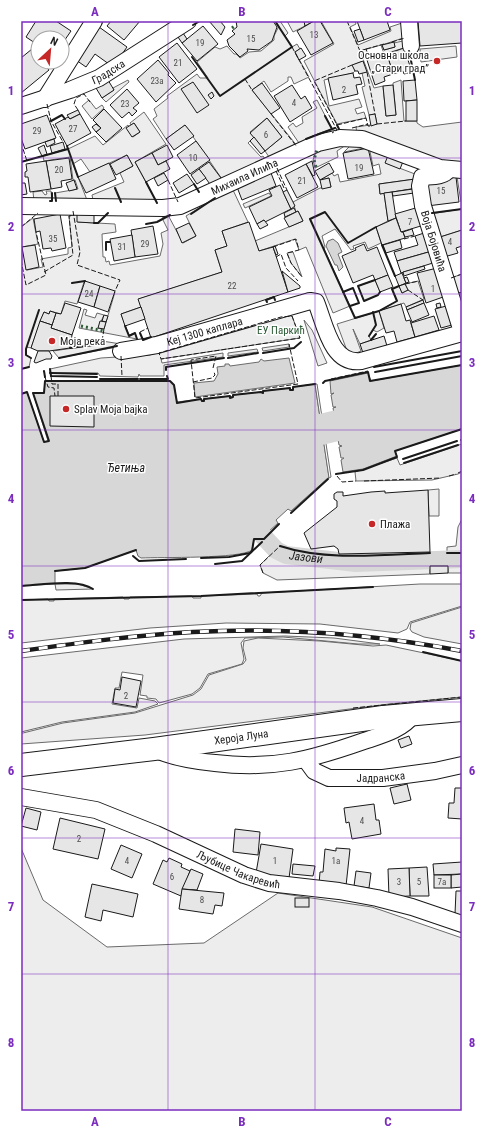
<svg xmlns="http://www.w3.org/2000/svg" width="483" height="1132" viewBox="0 0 483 1132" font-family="'Roboto Condensed',sans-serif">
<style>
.built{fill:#ededed;stroke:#6a6a6a}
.water{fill:#d7d7d7;stroke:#6a6a6a}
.pier{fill:#fff;stroke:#6a6a6a}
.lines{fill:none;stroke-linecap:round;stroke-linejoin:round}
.canal{stroke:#d7d7d7;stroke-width:18}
.river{stroke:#d7d7d7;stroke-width:31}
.building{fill:#e6e6e6;stroke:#1a1a1a}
.minor-casing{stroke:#1a1a1a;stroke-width:18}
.primary-casing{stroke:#1a1a1a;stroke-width:24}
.minor{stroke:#fff;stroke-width:16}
.primary{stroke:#fff;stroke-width:22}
.rail-casing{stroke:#1a1a1a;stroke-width:4.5}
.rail{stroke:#fff;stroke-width:3;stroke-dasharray:9;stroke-linecap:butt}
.hedge{stroke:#2b5a34;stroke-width:3;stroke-dasharray:2 3;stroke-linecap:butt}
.fence{stroke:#1a1a1a;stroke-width:1;stroke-dasharray:5 2;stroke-linecap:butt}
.wall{stroke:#1a1a1a;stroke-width:2}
.grid{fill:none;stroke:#7b2cbf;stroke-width:1;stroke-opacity:0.55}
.poi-dot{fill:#c62828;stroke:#fff;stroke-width:1.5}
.labels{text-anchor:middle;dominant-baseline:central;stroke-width:3;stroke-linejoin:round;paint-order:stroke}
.number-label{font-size:9px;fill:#4d4d4d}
.poi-label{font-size:11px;fill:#1a1a1a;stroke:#fff;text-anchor:start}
.street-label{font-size:11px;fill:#1a1a1a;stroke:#fff}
.park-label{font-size:11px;fill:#2b5a34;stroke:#fff}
.water-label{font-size:12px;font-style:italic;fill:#1a1a1a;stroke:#fff}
.neatline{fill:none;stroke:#7b2cbf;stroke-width:1.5}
.grid-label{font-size:13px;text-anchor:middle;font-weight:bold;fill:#7b2cbf}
</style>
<rect width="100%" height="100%" fill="#fff"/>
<g class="built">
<path d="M275,21H280L288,33L285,36L292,47L297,44L300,49L295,52L309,77L294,84L291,77H288V81L271,92L264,81L252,90L298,147L271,160L265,151L282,137L267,118L250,132L254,137L248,143L261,157L263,156L267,162L224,182L185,125L166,139L153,119L157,116L154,109L168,98L167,96L197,74L200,78H208L197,62L215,47L220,49L227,46L234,54H236L240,58L249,52L261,51L274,40V36L279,26Z"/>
<path d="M287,21H304L305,26L293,32Z"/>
<path d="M321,21H355L356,24L350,27L358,45L391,31L390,27L402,23L406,37L382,45L384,50L395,47L394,43L407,40L404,48L384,54L381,45L360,51L374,88L383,86L386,116L396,115L393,83L401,80L404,121H417V123L423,127L462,122V166H457L357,134L356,127L377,124L375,114L369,115L362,87L365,86L362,73L366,71L363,61L353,65L355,71L353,73L324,80L329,106L359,99L362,107L355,109L357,114L364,112L366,118L337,124L304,61L334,44Z"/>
<path d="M456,46L457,57L421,62L420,49Z"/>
<path d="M128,80L129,82L106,102L102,98L114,90L113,88Z"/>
<path d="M89,100L96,109L102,105L104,108L92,119L82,106Z"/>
<path d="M317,100L332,129L317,134L319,138L301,146L288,127L293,123L296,127L303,123L302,117L317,108L313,102Z"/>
<path d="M144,112L166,144L135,162L157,203L93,200L92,195L124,182L120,173L133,166L127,155L90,172L81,159L73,164L87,200L56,201L55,193L78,189L75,180H73L70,157L44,161L43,156L68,149L95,136L103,145L128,125L133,137L140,132L134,123L131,125L130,123Z"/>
<path d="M351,142L367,144L389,153L386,163L415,174V179L379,184L380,194L384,193L388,221L376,227L381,243L368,249L365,242L353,246L354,249L351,250L335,229L322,236L325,247L324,249L350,306L333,313L306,247L299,250L295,239L259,251L255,241L303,221L298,211L296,212L293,202L320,188L331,187L329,178L320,180L332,173L334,176L338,174L340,182L381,174L379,164L373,166L369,147L344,152L350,146Z"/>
<path d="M346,145L337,151L338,157L315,168L313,160L317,148Z"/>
<path d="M462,176V202H461L457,177Z"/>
<path d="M233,190L248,222L222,231L227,246L215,250L222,272L139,299L141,307L121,314L129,335L135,333L137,339L79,328L84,309L87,310L85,315L95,318L97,313L104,315L98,328L104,329L115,292L84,282L77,304L65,301L61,314L50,311L49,314L44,312L31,348L27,347L26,349V355L31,358L29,367L21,369V227L33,218L38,244L22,247L27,270L43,267L41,259L68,254V248L72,247L69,216L74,215L73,210H77L78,222L115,224L116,232L102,234L103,257H105L106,262L109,261L110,265L160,256L163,244L161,233L168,230L162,218L168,215L183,243L196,236L186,216L215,198Z"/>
<path d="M42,191L45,195L47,194L46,191H51L52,201H34L33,192Z"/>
<path d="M269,193L271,196L245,208L243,204Z"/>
<path d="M462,209V230L437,238L430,214Z"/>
<path d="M293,252L302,277L291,263L287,253Z"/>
<path d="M462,274V292L456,294L451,278Z"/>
<path d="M375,280L380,292L378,295L364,301L358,286Z"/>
<path d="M418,281L424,299L406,307L404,303L379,311L384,328L377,332L373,330L369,336L371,340L360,344L353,329L361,351L349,356L337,324L379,311L397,301L392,289L399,286L402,293L408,290L405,284Z"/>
<path d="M287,316H292L300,338L161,359L162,363L223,353V357L164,365V376H140L139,374L138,377L100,376L98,373H50V369L101,358L150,355Z"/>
<path d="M304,320L312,330L327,363L318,366Z"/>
<path d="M102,341L121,344L122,346L59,358L53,351L101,344Z"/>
<path d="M289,344V347L263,351L262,348Z"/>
<path d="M257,349L258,352L228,356V353Z"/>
<path d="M462,444V472L458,474L432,480L356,481L355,472L397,458L400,465Z"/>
<path d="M439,489V516H429L428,490Z"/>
<path d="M462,519V554H447V547L456,546L458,527Z"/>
<path d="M272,553L278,558L288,561L351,569L430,564V574L277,580L263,573L260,565Z"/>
<path d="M430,553V555L377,558L329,555L356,556Z"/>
<rect x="448" y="563" width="14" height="10"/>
<path d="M55,584H78L93,589L56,590Z"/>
<path d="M420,584H462V606L410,622L407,629L398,633L320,624L226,623L150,628L21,643V600L48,599L49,601H54V599L123,597L124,599H129L130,597L192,596L193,598H201V596L257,594L258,596H260L262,593Z"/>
<path d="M462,607V644L424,637L412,632L410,629L411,623Z"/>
<path d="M285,636L334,638L380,644H358L283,637L245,638L241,643L244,659L242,664L208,674L200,688L192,694L159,703L156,699L147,698V696L140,695L143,675L122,672L119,688H115L112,704L137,708L139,698L155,701L158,704L135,712L62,722L21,732V658L184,639Z"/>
<path d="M258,638L320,641L373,646L386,645L462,661V697L389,704L145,735L21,744V733H23L63,723L135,713L193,695L201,689L209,675L243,664L246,660L243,648L244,641Z"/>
<path d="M21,848L43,900L107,947L204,943L278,893L372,907L462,938V1111H21Z"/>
</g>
<g class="water">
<path d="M333,239L338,243L342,252L338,254L343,267L339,271L337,265H335L326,246L328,241Z"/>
<path d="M289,358L295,383L195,397L194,383L214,381L218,374L217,367L225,366V364H229L230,366L259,362L261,359L264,361Z"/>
<path d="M462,365V429L395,451L397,456L363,469L343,472L341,460L344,458H341L339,447L342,446L339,445L337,434L340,433H337L335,420H338L335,419L333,408L336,407H333L331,395L334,393L331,394L330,381L368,373L371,381Z"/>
<path d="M45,381H170L174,385L177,402L201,399L202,401H204V399L230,396V397H232L233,395L261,392L263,393V391L290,388L291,390H293V387L315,384L329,477L291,511L288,509L276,520L278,523L267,533V535L264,539H254L252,550C241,559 160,557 141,558L138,556L136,550L85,568L55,571V584L21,586V394L27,392L44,442L48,441L33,393H44Z"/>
</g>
<path class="pier" d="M315,384H317L331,477L329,478Z"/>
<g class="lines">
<path class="canal" id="s1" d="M249,521L276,550L286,555L356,563L462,559"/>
<path class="river" d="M281,439L444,400L462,399"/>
</g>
<g class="building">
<path d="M36,21H56L71,31L62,44V38H38V45L26,37Z"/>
<path d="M111,21H140L124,40L107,26Z"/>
<path d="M209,21H220L225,27L221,35Z"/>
<path d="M236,21H273L277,27L272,41L259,50L247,49L248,51L240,57L229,46L227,40L235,34L232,31L237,27Z"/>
<path d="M304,21H314L305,26Z"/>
<path d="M314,21H320L333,43L311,55L297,31Z"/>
<path d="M357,21H387L390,30L364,40Z"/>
<path d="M418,21H462V43L420,46Z"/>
<path d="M203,26L218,44L197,61L182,43Z"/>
<path d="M99,27L127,47L113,67L95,54L86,67L76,60Z"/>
<path d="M360,29L364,40L358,42L354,31Z"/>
<path d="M183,33L187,39L182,43L178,37Z"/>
<path d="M394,42L395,47L384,50L382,45Z"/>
<path d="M177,43L197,69L179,83L159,57Z"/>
<path d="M301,48L306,56L299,60L295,52Z"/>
<path d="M404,48L412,72L404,74L403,71L393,74L387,54Z"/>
<path d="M32,49L38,57V62H42L49,70L21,93V58Z"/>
<path d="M366,49L369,57L363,59L360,51Z"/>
<path d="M387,54L393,74L384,77L385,81L375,85L367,60Z"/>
<path d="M158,60L169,73L168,75L176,83L156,102L137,79Z"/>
<path d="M363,61L367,72L359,74L358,71H355L352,65Z"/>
<path d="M353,73L354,78L360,77L362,84L356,85L358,94L333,100L328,78Z"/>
<path d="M108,80L114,90L102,98L96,88Z"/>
<path d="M415,80L417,100L404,101L403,81Z"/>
<path d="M193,82L209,105L197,113L181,89Z"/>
<path d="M262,83L280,108L271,114L252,90Z"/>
<path d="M292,85L301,99L305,96L312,108L290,122L274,96Z"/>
<path d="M393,85L396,115L386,116L383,86Z"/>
<path d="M127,89L139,103L133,108L137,111L132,116L129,112L122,118L110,105Z"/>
<path d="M212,92L214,96L211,99L208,95Z"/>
<path d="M417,100V121H406V101Z"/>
<path d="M104,109L122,128L106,142L96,132L101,128L93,120Z"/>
<path d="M78,110L80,114L70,119L67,115Z"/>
<path d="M80,114L91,133L67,146L55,124L68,117L70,119Z"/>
<path d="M375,114L377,124L371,126L369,115Z"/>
<path d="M47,115L56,138L25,149L21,138V124Z"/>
<path d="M267,118L282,137L265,151L250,133Z"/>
<path d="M134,123L140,132L132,137L126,128Z"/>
<path d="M96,124L101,128L96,132L92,127Z"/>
<path d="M185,125L194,136L174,150L166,139Z"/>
<path d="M254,137L265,151L261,154L250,141Z"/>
<path d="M54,139L55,143L47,147L45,142Z"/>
<path d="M196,141L210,160L190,174L177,155Z"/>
<path d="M63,142L65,149L52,153L50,146Z"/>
<path d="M44,145L47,154L42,156L38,148Z"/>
<path d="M167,145L173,157L158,165L152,153Z"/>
<path d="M368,148L374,174L348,179L343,153Z"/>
<path d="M152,153L158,165L166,161L170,169L146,182L135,162Z"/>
<path d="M389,153L404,159L400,169L385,163Z"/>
<path d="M127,155L133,166L116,175L110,164Z"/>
<path d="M69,158L72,179L61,181L62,187L51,189L46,161Z"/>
<path d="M46,161L51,189L30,192L28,177H25V172L27,171L26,164Z"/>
<path d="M312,161L315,175L313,176L306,164Z"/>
<path d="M209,162L224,182L212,187L199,169Z"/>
<path d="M109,163L116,179L86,193L78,177Z"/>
<path d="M329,163L334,172L320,180L315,171Z"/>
<path d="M306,164L318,187L297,198L285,175Z"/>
<path d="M199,169L206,178L197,184L191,175Z"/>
<path d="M164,173L168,180L158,186L154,178Z"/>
<path d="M271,173L276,186L242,200L237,187Z"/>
<path d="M187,174L194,184L179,193L173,183Z"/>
<path d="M456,177L459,202L427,206L424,181Z"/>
<path d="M329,178L331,187L322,189L320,180Z"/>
<path d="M415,179L417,188L380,194L379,184Z"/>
<path d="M74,180L77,189L69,191L66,183Z"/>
<path d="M21,183H25L27,194L21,195Z"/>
<path d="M280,185L291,209L265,222L264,220L257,224L249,207L272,196L269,190Z"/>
<path d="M413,189L414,193L393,196L392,192Z"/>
<path d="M287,190L295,206L291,209L283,192Z"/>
<path d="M392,192L396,218L388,221L384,193Z"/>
<path d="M419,207L424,225L401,232L395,214Z"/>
<path d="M294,208L296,212L285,217L284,213Z"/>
<path d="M77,210H94V223L77,222Z"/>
<path d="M298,211L303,221L289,227L284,218Z"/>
<path d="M60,214L66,248L52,251L51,248L43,249L40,231L36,232L34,219Z"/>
<path d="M396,218L401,232H403L405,238L382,245L376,227Z"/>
<path d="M264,220L268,225L260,229L257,224Z"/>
<path d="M249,222L259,251L273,247L288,292L151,338L138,299L222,272L215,250L227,246L222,231Z"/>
<path d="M189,223L196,236L182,243L176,229Z"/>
<path d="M153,226L158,254L135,257L131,230Z"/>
<path d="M412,229L414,235L405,237L403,232Z"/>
<path d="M462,230V246L456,248L458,253L444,257L437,238Z"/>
<path d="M427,232L432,251L397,261L394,252L418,245L415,236Z"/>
<path d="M132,235L135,257L114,261L110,239Z"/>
<path d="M400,240L402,248L386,253L383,245Z"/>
<path d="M364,244L367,251L377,247L388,275L375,280L373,275L353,283L342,256L356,250L355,248Z"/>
<path d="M35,245L39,267L26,270L22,247Z"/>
<path d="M275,246L278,254L276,255L273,247Z"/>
<path d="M432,251L436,262L401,273L397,261Z"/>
<path d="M424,266L425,269L404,276L403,272Z"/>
<path d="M437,268L446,296L426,303L417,273Z"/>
<path d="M282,271L300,286V288L288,292Z"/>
<path d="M402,273L406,283L399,286L395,276Z"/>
<path d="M388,275L393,287L380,292L375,280Z"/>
<path d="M407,277L409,282L406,283L404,278Z"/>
<path d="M85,281L100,286L94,307L78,302Z"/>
<path d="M405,284L408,290L402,293L399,286Z"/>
<path d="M100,286L115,291L108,312L94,307Z"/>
<path d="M462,292V316L456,294Z"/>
<path d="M423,300L424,303L407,310L406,307Z"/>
<path d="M65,303L81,308L72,335L51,328L56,313L61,314Z"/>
<path d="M424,303L429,315L412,322L407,310Z"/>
<path d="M440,303L441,307L437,308L436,304Z"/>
<path d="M401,304L406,321L410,320L415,337L397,342L394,331L386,333L379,311Z"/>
<path d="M450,305L452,325L441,328L435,309Z"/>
<path d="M141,307L145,319L125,326L121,314Z"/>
<path d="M50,311L56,313L52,325L40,321L44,312L49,314Z"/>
<path d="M104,315L108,316L106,322L102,321Z"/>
<path d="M434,316L439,330L415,337L411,323Z"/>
<path d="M40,321L52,325L51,328L72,335L70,348L49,351H38L31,348Z"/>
<path d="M100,321L106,322L104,329L98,328Z"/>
<path d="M384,336L387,346L363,353L360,344Z"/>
<path d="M38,351H49L52,356L51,359H46L36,363L34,362Z"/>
<path d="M50,396H94V427L50,426Z"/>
<path d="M428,490L430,552L339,554L338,549L334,546L311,549L304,533L337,507V501L334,499V494L337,492H343V496L371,492L385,491V493Z"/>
<path d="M430,566H448V573L430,574Z"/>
<path d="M122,677L141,681L136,707L113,703L115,689L120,690Z"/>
<path d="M409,736L412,744L401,748L398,740Z"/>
<path d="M407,784L411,800L394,804L390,788Z"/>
<path d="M455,788H462V819L448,818L449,803H454Z"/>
<path d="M374,804L376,820H379L381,834L352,839L349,822L346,823L344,808Z"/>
<path d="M26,808L41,812L37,830L21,826Z"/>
<path d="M60,818L105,829L98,859L53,849Z"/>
<path d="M235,829L260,832L258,855L233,852Z"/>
<path d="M261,844L293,849L289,878L256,873Z"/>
<path d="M121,845L142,854L132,878L111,869Z"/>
<path d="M336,848L350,849L346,886L319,884L320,872H323L325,849L336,851Z"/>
<path d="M169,858L182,864L181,867L190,871L181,896L153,884L163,860L167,862Z"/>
<path d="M462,862V874L434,875L433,864Z"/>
<path d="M293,864L315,866L313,876L292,874Z"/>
<path d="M427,867L429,896H410L409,868Z"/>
<path d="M409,868L410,896L389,897L388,869Z"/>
<path d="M191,869L203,874L197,890L182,889Z"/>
<path d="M356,871L371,873L369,888L354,886Z"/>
<path d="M462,874V887L451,888V875Z"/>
<rect x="434" y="875" width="17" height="13"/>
<path d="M92,884L138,894L133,917L103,910L101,921L85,917Z"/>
<path d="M182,889L224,893L222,906L215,905L213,914L179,909Z"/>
<path d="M456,891H462V915L455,914Z"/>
<rect x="295" y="898" width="14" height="9"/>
</g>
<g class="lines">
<g class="minor-casing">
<g id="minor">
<path d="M409,21L411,46"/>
<path d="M45,99L94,21"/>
<path id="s2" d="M21,106L70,90L99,78L188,21"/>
<path id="s3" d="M448,170C444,177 430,176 422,177L420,186L423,206L462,332"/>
<path id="s4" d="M21,206L163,208L180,206L318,143L340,138L362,139L440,168L462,170"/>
<path id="s5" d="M121,351L157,345L310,301L316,302C325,324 331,365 361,361L462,333"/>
<path d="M156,750C175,758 194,761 215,763C272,770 310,760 364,741C382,735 402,730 414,714"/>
<path id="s6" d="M306,760L314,771L329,778H383L435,771L462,765"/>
<path id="s7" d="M21,797L96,810L156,834L244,875L269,883L339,891L377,898L412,907L462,924"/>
</g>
</g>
<g class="primary-casing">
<g id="primary">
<path id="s8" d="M21,765L154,749L383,717L462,710"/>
</g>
</g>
<use href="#minor" class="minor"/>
<use href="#primary" class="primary"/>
<g class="rail-casing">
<path id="rail" d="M21,651C78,643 136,635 193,632C283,627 373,634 462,651"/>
</g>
<use href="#rail" class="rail"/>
<g class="hedge">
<path d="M232,28L236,25"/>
<path d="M316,167L314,160L317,149"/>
<path d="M81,326L104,331"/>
</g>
<g class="fence">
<path d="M347,21L360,51"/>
<path d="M392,42L405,38"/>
<path d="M292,47L337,130L332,133"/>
<path d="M366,49L384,44"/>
<path d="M352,65L314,81L337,125L366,118L368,126H371"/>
<path d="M367,72L375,114"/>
<path d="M245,79L252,90"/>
<path d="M47,104L51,121L63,142"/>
<path d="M78,110L74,104L76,98L84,94L90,102"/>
<path d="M271,114L297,147"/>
<path d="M377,124L406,121"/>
<path d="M352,128L368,124"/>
<path d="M23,149L27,161"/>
<path d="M277,168L287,190"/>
<path d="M276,171L284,188"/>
<path d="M168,180L178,202"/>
<path d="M73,211L80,252L77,265L120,280L115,291"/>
<path d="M21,227L38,213"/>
<path d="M404,239L415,236"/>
<path d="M273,247L296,239L299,250L287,253L291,263L302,277"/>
<path d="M276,257L281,254L286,268L298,281"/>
<path d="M21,260L26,285L46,275L36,232"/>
<path d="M44,272L73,255L69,216L74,215"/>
<path d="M451,278L462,274"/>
<path d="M405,284L419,281"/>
<path d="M408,290L423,300"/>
<path d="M292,316L300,338L161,359L159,353L281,317Z"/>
<path d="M140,332L148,328"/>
<path d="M102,341L104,329"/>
<path d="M121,356L122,376"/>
<path d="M213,368L216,356L191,360L195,398L298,384L289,344"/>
<path d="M51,376L52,384H58V396"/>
<path d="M45,377L48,387L54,388L55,396"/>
<path d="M331,379L368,371"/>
<path d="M193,382L212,378L215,375L214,372"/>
<path d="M458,473L462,471"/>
<path d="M337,476L342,482L356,481"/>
<path d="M449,476L456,474"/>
<path d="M364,481L441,478"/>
<path d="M263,573L260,565L280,546"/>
<path d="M353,708L462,697"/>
</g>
<g class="wall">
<path d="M193,25L200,21"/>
<path d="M409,51L415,80"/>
<path d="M192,57L220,96L292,47L275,21"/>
<path d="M325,116L332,129"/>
<path d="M51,121L62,115L65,119"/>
<path d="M337,125L339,129"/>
<path d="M306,139L335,128"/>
<path d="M67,146L78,177"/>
<path d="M21,162L68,149"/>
<path d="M146,182L157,203"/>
<path d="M194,184L199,192"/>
<path d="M115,188L121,202"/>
<path d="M55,193L56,201"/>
<path d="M50,201H52V193"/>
<path d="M432,213L462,209"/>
<path d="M191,214L215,198"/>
<path d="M94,223H98L108,213"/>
<path d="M146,224L157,222L170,215"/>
<path d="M376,227L348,243L325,212L310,219L355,318L379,311L397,301L392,289L399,286"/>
<path d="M382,245L395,276"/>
<path d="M106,250V242H110"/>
<path d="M375,280L358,286L364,301L378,295L380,292"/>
<path d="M72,283L85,281"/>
<path d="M343,292L353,288L359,303L350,306"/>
<path d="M267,302L266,300L274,297L275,300"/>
<path d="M125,326L129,336L135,333L137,339"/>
<path d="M140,333L143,340L151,337"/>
<path d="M369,336L376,325L373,312"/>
<path d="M371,340L376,334"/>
<path d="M70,348L102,344V341"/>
<path d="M263,353L294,348L301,342"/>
<path d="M31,358L26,355V349L39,310"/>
<path d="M59,358L117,346"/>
<path d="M228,358L258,353"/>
<path d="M374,367L462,351"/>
<path d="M21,369L29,367"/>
<path d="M50,369L51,376L97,377"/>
<path d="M166,370V367L224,358"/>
<path d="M44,371L45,377"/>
<path d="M375,372L462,356"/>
<path d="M50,373L97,374"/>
<path d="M100,379H138"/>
<path d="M140,379H168L167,376"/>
<path d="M323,383L325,381L368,372L370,381L462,365"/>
<path d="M21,394L27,392L44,442L49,441L33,393H44L45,381H170L174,385L177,403L201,399L202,401H204V399L230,396V398L233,397V395L261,392L263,393V391L290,388V390H293V387L315,384"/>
<path d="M461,440H462"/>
<path d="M403,459L457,441"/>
<path d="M404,463L458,445"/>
<path d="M336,474L363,470L397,457L395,451L462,429"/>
<path d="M291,513L328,479"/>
<path d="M280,546C325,561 382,555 430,553"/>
<path d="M447,553H462"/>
<path d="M133,556L139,561L186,559"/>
<path d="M201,558L229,557L250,553L252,551L254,539H264L279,524"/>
<path d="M215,564L242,561L262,542"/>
<path d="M55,571L85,568L136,550"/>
<path d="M21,586C40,585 78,578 93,589"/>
<path d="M21,600L201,596L373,587"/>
<path d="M423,652L462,661"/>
</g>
</g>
<path class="grid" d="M168,21V1111M315,21V1111M21,158H462M21,294H462M21,430H462M21,566H462M21,702H462M21,838H462M21,974H462"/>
<g class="poi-dot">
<circle cx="437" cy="61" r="4"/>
<circle cx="52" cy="341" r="4"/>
<circle cx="66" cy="409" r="4"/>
<circle cx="372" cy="524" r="4"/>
</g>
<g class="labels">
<g class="number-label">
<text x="314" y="35">13</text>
<text x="251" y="39">15</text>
<text x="200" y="43">19</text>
<text x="178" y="63">21</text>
<text x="157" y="81">23a</text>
<text x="344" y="90">2</text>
<text x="294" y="103">4</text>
<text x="125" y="104">23</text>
<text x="73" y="129">27</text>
<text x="37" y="131">29</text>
<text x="266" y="135">6</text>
<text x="193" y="158">10</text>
<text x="359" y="168">19</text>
<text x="59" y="170">20</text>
<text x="302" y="181">21</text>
<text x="441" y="191">15</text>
<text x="410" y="222">7</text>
<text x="53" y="239">35</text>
<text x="450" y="242">4</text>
<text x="145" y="244">29</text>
<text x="122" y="247">31</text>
<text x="232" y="286">22</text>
<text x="433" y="289">1</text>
<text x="89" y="294">24</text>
<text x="126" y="696">2</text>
<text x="362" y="821">4</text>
<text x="79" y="839">2</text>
<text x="127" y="861">4</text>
<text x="275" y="861">1</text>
<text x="336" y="861">1a</text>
<text x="172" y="877">6</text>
<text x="399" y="882">3</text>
<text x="419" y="882">5</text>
<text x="442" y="882">7a</text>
<text x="202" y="900">8</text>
</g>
<g class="poi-label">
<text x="429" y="55" text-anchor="end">Основна школа<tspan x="429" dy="13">„Стари град”</tspan></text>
<text x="60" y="341">Моја река</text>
<text x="74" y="409">Splav Moja bajka</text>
<text x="380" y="524">Плажа</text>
</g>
<g class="street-label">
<text stroke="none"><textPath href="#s2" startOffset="94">Градска</textPath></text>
<text stroke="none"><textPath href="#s4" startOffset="230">Михаила Илића</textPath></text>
<text stroke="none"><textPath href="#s3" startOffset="94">Воја Бојовића</textPath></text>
<text stroke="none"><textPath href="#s5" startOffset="86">Кеј 1300 каплара</textPath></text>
<text stroke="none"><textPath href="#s8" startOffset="222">Хероја Луна</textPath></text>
<text stroke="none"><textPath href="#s6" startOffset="82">Јадранска</textPath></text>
<text stroke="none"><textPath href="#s7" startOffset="231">Љубице Чакаревић</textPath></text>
</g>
<g class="park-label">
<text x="281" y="330">ЕУ Паркић</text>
</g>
<g class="water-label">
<text x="126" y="468">Ђетиња</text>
<text stroke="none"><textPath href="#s1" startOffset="71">Јазови</textPath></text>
</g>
</g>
<rect width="483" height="1132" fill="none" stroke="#ffffff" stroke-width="44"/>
<g transform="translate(50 50) rotate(26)"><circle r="19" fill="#ffffff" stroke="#a3a3a3"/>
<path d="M0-3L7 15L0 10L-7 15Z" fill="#c62828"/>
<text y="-6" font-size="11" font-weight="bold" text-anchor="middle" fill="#1a1a1a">N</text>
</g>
<rect x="22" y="22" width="439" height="1088" class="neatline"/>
<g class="grid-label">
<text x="95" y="16">A</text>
<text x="242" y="16">B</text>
<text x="388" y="16">C</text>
<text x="11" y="95">1</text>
<text x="472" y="95">1</text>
<text x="11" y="231">2</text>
<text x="472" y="231">2</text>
<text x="11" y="367">3</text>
<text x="472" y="367">3</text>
<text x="11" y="503">4</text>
<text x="472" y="503">4</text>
<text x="11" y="639">5</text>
<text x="472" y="639">5</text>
<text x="11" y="775">6</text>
<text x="472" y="775">6</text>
<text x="11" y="911">7</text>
<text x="472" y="911">7</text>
<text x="11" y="1047">8</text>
<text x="472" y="1047">8</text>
<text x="95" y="1126">A</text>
<text x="242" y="1126">B</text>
<text x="388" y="1126">C</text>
</g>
</svg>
